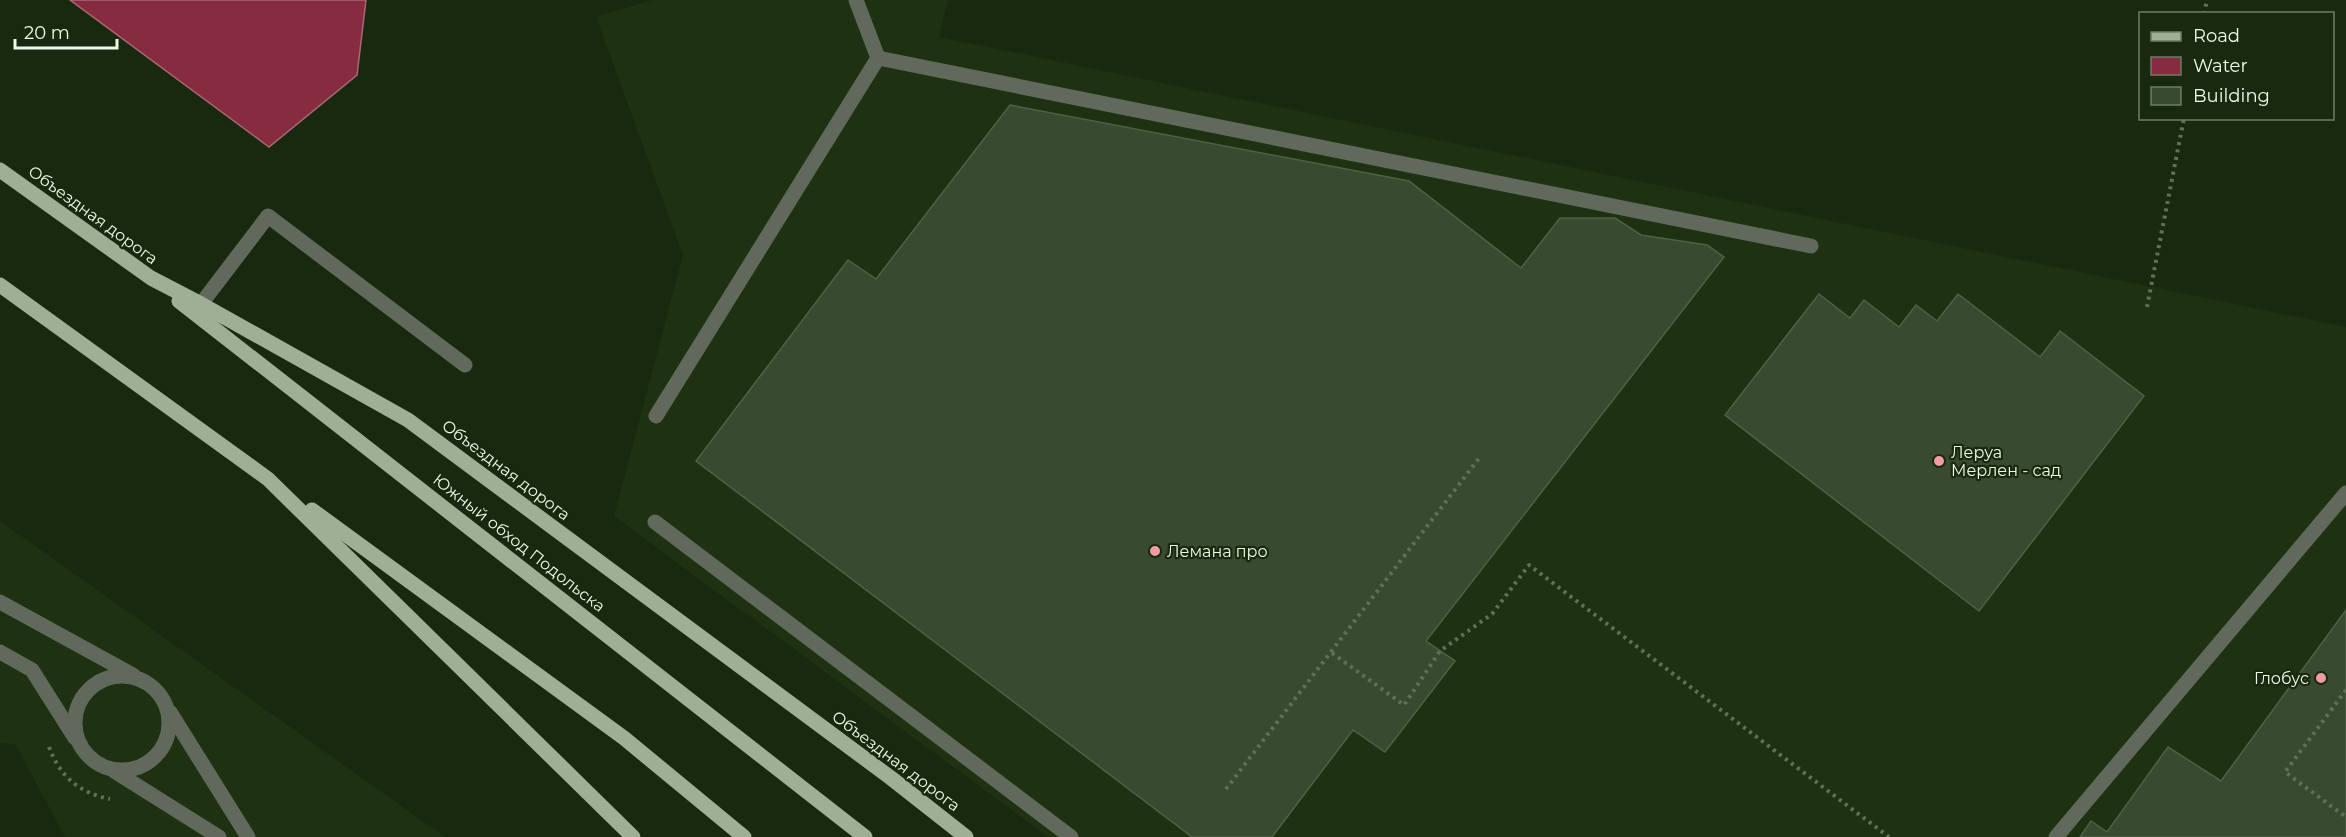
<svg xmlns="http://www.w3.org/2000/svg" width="2346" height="837" viewBox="0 0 2346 837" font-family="Montserrat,sans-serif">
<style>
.built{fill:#1e3111}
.water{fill:#872b40;stroke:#a66973;stroke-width:1.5}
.building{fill:#384a2f;stroke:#4f6245;stroke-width:1.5}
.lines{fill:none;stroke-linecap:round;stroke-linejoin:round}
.path{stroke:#617059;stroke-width:4;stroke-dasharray:3 4.5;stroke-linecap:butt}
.service{stroke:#61695c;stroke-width:15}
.primary{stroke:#9eaf95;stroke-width:15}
.poi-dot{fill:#f39aa7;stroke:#19290f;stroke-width:2}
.labels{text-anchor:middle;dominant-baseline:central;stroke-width:4.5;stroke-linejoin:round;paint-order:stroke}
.street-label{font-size:16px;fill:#eef9e9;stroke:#19290f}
.poi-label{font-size:16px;fill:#eef9e9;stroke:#19290f;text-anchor:start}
</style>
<rect width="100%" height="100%" fill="#19290f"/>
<g class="built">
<path d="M652,0H948L939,37L2346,327V837H1048L614,516L683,255L596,17Z"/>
<path d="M0,521L445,837H65L15,744L0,743Z"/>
</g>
<path class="water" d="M70,0H366L357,75L269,147Z"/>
<g class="building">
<path d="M1010,105L1409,181L1521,268L1560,218H1615L1641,235L1707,245L1724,257L1426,641L1455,661L1385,752L1353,730L1272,837H1192L696,461L848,260L876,279Z"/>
<path d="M1819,294L1850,318L1864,300L1899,327L1916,305L1937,321L1958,294L2040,357L2060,331L2144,396L1979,611L1725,415Z"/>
<path d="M2346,610V837H2080L2091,821L2107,832L2168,747L2221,781Z"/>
</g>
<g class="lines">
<g class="path">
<path d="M2204,14L2207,0"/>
<path d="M2147,307L2184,118"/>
<path d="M1332,653L1404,705L1440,651L1492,614L1529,565L1889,837"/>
<path d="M2346,690L2285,772L2346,817"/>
<path d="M49,747C60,777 80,793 110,799"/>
<path d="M1226,789L1480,457"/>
</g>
<g class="service">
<path d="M856,0L878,58"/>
<path d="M201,304L268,216L465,365"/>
<path d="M656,416L878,58L1811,246"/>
<path d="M655,522L1071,837"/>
<path d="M0,602L133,675"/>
<path d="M0,652L32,670L75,738"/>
<circle cx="122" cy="723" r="47"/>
<path d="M170,712L248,837"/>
<path d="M114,771L219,837"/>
<path d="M2056,837L2346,493"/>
</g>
<g class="primary">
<path d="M0,170L151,278L201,304L408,420L891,778L966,837"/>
<path d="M0,285L268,479L633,837"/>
<path d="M179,301L865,837"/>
<path d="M312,510L624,738L744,837"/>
</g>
</g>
<g class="poi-dot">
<circle cx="1939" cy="461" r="6"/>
<circle cx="1155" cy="551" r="6"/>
<circle cx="2321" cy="678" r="6"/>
</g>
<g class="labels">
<g class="street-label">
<text transform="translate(93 215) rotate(36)">Объездная дорога</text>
<text transform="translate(506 470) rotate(37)">Объездная дорога</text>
<text transform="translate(519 543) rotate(38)">Южный обход Подольска</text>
<text transform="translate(896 761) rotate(37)">Объездная дорога</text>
</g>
<g class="poi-label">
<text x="1951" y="452">Леруа<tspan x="1951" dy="18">Мерлен - сад</tspan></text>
<text x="1167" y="551">Лемана про</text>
<text x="2309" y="678" text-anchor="end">Глобус</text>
</g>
</g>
<rect x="2139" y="12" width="195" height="108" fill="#19290f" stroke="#6e7c66" stroke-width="1.5"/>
<rect x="2151" y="32" width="30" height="9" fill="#9eaf95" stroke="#6e7c66" stroke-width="1.5"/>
<text x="2193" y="42" font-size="18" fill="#eef9e9">Road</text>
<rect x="2151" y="57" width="30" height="18" fill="#872b40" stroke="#6e7c66" stroke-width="1.5"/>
<text x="2193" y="72" font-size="18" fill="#eef9e9">Water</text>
<rect x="2151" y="87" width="30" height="18" fill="#384a2f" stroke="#6e7c66" stroke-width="1.5"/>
<text x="2193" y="102" font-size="18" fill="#eef9e9">Building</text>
<path d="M15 39v9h102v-9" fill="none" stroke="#eef9e9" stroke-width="3"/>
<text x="24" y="39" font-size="18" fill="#eef9e9" stroke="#19290f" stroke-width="4.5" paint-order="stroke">20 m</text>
</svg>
